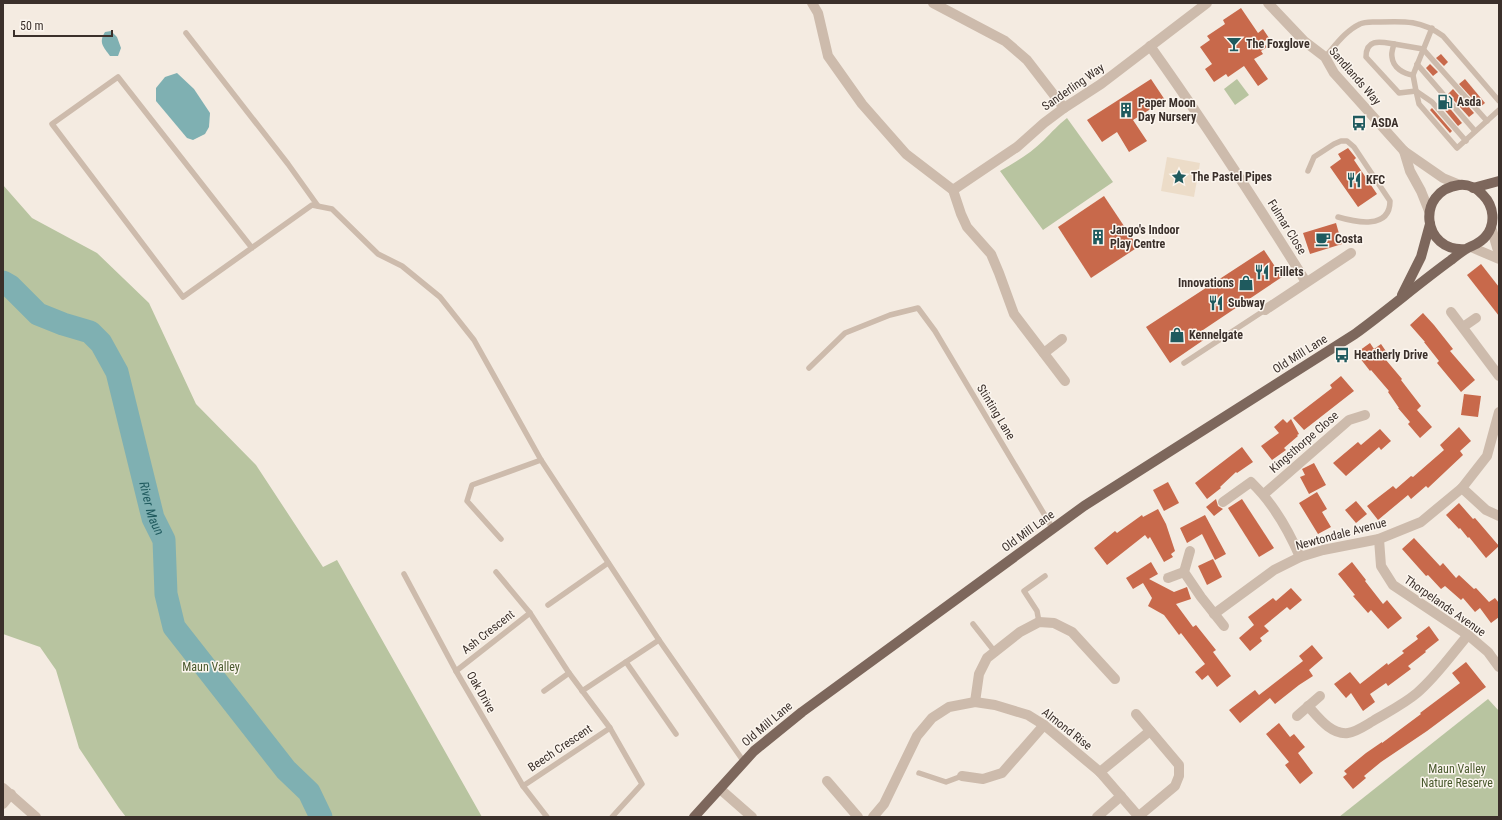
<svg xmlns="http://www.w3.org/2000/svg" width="1502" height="820" viewBox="0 0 1502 820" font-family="'Roboto Condensed',sans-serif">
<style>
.green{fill:#b8c4a0}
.plaza{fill:#ecdcc8}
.water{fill:#7fb0b2}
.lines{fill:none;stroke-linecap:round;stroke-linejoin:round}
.river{stroke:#7fb0b2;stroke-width:23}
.building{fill:#c8694b}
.service{stroke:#cdbbac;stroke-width:5.5}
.minor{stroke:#cdbbac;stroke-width:10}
.tertiary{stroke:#cdbbac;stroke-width:10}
.primary{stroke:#7d675c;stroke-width:10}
.labels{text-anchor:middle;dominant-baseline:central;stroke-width:3;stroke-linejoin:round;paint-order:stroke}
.poi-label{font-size:12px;font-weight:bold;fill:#3b302b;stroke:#fbf5ee;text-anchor:start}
.street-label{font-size:12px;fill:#3b302b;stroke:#fbf5ee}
.park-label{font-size:12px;fill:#4a5a2e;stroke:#fbf5ee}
.water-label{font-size:13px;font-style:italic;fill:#1f5a5e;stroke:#fbf5ee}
</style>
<rect width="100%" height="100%" fill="#f4ebe1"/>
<g class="green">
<path d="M1237,79L1249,95L1235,105L1224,89Z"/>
<path d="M1067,118L1113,182L1043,230L1000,171C1016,162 1031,153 1044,140C1052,132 1058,125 1067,118Z"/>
<path d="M3,185L32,218L97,253L149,303L196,404L256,465L323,567L337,560L482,817H126L119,808L79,748L56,670L40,647L3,634Z"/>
<path d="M1488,699L1499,711V817H1339Z"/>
</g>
<path class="plaza" d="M1167,157L1200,163L1194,197L1161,191Z"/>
<g class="water">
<path d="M111,31L117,37L121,48L118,56H110C104,47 98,43 105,32Z"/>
<path d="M177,73L194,89L210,113L209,127L205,134L193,140L187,138L156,101V88L165,77Z"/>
</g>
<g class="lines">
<path class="river" id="s1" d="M3,282L10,286L38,314L63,324L90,332L101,343L117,372L153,518L164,540L166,594L174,627L286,770L309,792L321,817"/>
</g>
<g class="building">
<path d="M1241,8L1258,33L1263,29L1269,38L1263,42L1267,47L1261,51L1263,54L1254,59L1268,79L1258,86L1244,66L1228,77L1226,74L1214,82L1205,69L1212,64L1200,47L1210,40L1207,36L1225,24L1223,20Z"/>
<path d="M1441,54L1448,62L1444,66L1436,58Z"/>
<path d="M1430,64L1438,72L1433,76L1426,68Z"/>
<path d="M1151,79L1165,100L1133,120L1147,141L1129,152L1117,132L1102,142L1087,120Z"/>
<path d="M1465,79L1485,103L1480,107L1459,84Z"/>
<path d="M1453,89L1474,113L1469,117L1448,94Z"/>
<path d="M1442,99L1462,123L1458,126L1438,102Z"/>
<path d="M1432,108L1452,131L1450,133L1430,110Z"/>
<path d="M1348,148L1356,158L1354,160L1377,194L1358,207L1330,167L1341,159L1338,154Z"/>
<path d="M1104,196L1138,247L1091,278L1058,227Z"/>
<path d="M1336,223L1342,244L1310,254L1303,233Z"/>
<path d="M1264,250L1282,277L1200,332L1205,339L1170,363L1146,327Z"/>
<path d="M1481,264L1499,287V316L1467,275Z"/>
<path d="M1423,313L1434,325L1453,349L1450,351L1475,380L1461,392L1437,363L1439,361L1424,342H1425L1410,325Z"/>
<path d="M1370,343L1374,349L1381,344L1390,357L1386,360L1402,379L1401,380L1421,406L1417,410L1432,427L1420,438L1408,424L1410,422L1398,408H1399L1388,392L1389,391L1371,370L1370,371L1356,353Z"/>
<path d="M1341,376L1354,391L1304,430L1293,418L1332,388L1330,385Z"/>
<path d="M1464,394L1481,396L1478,417L1461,415Z"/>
<path d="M1283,419L1287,423L1291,419L1299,434L1297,435L1298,436L1284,448L1286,450L1272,460L1261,446L1279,433L1274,427Z"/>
<path d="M1459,427L1471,441L1460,451L1463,455L1428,488L1426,486L1411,499L1408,495L1378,520L1367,506L1393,486L1396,489L1411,476L1413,477L1444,450L1440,445Z"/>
<path d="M1380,429L1391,441L1381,450L1379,447L1346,476L1333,463L1358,442L1361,445Z"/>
<path d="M1242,447L1253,462L1237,473L1236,472L1220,487L1221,488L1207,499L1195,483Z"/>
<path d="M1314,463L1326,485L1309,494L1300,477L1305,475L1302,469Z"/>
<path d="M1168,482L1179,503L1164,511L1153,490Z"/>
<path d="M1317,492L1327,509L1322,512L1331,527L1318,534L1299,503Z"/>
<path d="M1216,499L1218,506L1223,509L1214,516L1206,507Z"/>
<path d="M1242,499L1274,548L1259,557L1228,508Z"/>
<path d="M1356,501L1367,514L1356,523L1345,510Z"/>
<path d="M1459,503L1473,519L1475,518L1499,546L1486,558L1469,537L1468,538L1460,528L1459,529L1446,515Z"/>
<path d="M1158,509L1166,524L1175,551L1171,554L1173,557L1164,562L1150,537L1148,539L1145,535L1107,565L1094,548L1115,531L1117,533L1142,515L1143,517Z"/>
<path d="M1205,515L1226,554L1215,560L1202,534L1187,543L1180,528Z"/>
<path d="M1414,538L1440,566L1443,563L1456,578L1459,575L1474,589L1476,588L1489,602L1495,598L1499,603V617L1491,623L1480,608L1475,612L1463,598L1461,600L1445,586L1441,589L1428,575L1426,576L1402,549Z"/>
<path d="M1213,559L1222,577L1207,585L1198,566Z"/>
<path d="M1151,562L1158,574L1149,579L1174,592L1187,587L1191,599L1176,604L1193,627L1196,625L1216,650L1213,652L1231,676L1217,687L1208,675L1202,680L1195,672L1205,664L1181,633L1179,635L1164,615L1148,606L1152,598L1143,583L1133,589L1126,578Z"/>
<path d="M1352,562L1366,580L1365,581L1383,604L1387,600L1402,618L1388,629L1371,610L1368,613L1353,596L1355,595L1338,574Z"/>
<path d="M1291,588L1302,600L1290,610L1287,607L1264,626L1269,631L1260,638L1262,641L1250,651L1239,638L1254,625L1248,617L1273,598L1276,601Z"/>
<path d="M1429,626L1439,640L1425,651L1426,652L1408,666L1411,669L1388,686L1386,683L1370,694L1375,702L1363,711L1351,693L1346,698L1334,684L1350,672L1360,684L1387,663L1388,665L1404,653L1402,651L1418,639L1416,636Z"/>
<path d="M1312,645L1323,658L1309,670L1313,676L1299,685L1275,704L1270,698L1240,723L1229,710L1255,690L1259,695L1303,661L1299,656Z"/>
<path d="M1466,662L1486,687L1427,731L1381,762L1364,776L1366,778L1353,789L1343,777L1347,774L1344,771L1366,753L1382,742V743L1421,714L1420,713L1460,683L1452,673Z"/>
<path d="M1279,723L1290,737L1294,734L1305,747L1298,753L1313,773L1300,784L1285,765L1289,762L1266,734Z"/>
</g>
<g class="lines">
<g class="service">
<path d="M1432,28L1413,75L1416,91L1419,104L1457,148L1499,110"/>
<path d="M186,33L288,164L318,206"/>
<path d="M1394,44C1381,42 1366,38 1366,57L1399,93L1416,91L1432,102L1466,141"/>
<path d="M1325,57C1335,46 1345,31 1360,24C1365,21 1373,22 1379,22C1404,21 1421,20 1443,36L1499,101"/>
<path d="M1417,64L1475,131"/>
<path d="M1413,75C1404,74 1393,68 1392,57C1391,53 1393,48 1394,44L1423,49L1487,121"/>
<path d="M1308,171L1314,157L1334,144L1341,141H1347L1354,147L1390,201C1390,230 1355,222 1338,217"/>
<path d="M252,248L118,77L52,124L183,297L312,205L332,209L378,254L402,266L440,297L474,340L541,460L659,640L744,762"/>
<path d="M1184,363L1265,310"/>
<path d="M809,368L845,333L890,315L918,308L935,331L1053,529"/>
<path d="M501,539L467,501L472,485L541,460"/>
<path d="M404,574L456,671L523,786L547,817"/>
<path d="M548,605L608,563"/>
<path d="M530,613L569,673L610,728L642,784L612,817"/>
<path d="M1039,622L1037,611L1024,591L1045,576"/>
<path d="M973,624L995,652"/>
<path d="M626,662L676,734"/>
<path d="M456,671L530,613L496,572"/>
<path d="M544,691L569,673"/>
<path d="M582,691L659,640"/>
<path d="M919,773L946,782L962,776"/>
<path d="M523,786L610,728"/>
</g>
<g class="minor">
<path d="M812,3L818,13L828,56L862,104L906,154L953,190L961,214L967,227L991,254L999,273L1014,314L1065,381"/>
<path d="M933,3L1005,41L1027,60L1064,108"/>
<path d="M1150,46C1205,123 1256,202 1306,282"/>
<path d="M953,190L1017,147L1044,123L1064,108L1101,84L1207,3"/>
<path d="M1491,227L1499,254"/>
<path d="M1471,247L1499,259"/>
<path d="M1265,310L1351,253"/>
<path d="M1451,312L1499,376"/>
<path d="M1463,327L1476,318"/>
<path d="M1044,353L1062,339"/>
<path d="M1462,488L1486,510L1499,516"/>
<path d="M1264,494L1349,420L1365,415"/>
<path d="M1223,502L1251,482C1273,503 1288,529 1300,557"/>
<path d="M1379,539L1381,566L1393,585L1468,635L1488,652L1499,667"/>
<path d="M1190,551L1184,572L1201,597L1224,626"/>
<path d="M1168,578L1184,572"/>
<path d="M1214,614L1274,570L1300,557L1323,550L1379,539L1421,522L1462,488L1487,456L1499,412"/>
<path d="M975,702L979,674L987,658L1020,632L1039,622L1054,623L1072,632L1115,679"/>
<path d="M1308,706C1318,717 1331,735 1348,733C1356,732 1366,725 1373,721C1388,712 1404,704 1417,693C1436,677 1451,655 1468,635"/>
<path d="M1136,714L1179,765V776L1175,786L1139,816"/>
<path d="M1297,716L1320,696"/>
<path d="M1100,772L1150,731"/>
<path d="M962,776L983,779L1002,773L1044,725"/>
<path d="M827,781L858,817"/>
<path d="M3,788L36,817"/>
<path d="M720,789L752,817"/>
<path d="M3,804L11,794"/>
<path d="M873,817L884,804L917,736L932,718L949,707L975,702L995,705L1028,715L1044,725L1100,772L1139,817"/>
<path d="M1097,817L1121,796"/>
</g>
<g class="tertiary">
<path d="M1268,3L1304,41L1325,57L1334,73L1404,151L1443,178L1460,185"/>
<path d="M1404,151L1410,171L1421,191L1429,211"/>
</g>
<g class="primary">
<path d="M1473,188L1499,181"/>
<path d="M1402,295L1421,257L1430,224"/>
<path d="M694,817L754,751L802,712L1084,506L1355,334C1388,310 1418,284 1451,260C1456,256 1461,252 1466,249C1473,245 1480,244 1486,236C1496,224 1494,206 1483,195C1477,188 1468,184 1459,185C1415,191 1422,253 1466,249"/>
</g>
</g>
<defs>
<g id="bar-bare" transform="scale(1.2)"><path d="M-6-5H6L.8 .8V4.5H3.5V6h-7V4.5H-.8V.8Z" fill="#1f5a5e" stroke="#fbf5ee" stroke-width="2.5" paint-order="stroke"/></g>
<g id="fuel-bare" transform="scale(1.2)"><path d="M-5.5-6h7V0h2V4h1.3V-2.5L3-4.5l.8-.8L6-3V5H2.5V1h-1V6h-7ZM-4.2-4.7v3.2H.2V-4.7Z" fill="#1f5a5e" stroke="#fbf5ee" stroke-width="2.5" paint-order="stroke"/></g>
<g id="building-bare" transform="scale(1.2)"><path d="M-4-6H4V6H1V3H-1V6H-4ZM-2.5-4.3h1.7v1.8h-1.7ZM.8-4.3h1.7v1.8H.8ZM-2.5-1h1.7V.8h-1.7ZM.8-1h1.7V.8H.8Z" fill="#1f5a5e" stroke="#fbf5ee" stroke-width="2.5" paint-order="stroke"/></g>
<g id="bus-bare" transform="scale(1.2)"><path d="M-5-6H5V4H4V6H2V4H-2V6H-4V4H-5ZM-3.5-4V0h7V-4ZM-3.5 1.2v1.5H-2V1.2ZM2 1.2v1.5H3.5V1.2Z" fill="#1f5a5e" stroke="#fbf5ee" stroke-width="2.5" paint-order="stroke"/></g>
<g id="sight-bare" transform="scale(1.2)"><path d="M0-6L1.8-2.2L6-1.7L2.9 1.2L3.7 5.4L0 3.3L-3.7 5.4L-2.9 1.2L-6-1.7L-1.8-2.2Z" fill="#1f5a5e" stroke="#fbf5ee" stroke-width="2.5" paint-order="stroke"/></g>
<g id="restaurant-bare" transform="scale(1.2)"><path d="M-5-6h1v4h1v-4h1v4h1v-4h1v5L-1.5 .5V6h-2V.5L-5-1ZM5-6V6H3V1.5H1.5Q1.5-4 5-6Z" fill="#1f5a5e" stroke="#fbf5ee" stroke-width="2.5" paint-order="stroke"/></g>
<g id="cafe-bare" transform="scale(1.2)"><path d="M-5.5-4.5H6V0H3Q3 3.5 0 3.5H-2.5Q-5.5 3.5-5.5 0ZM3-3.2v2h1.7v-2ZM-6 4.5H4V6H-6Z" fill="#1f5a5e" stroke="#fbf5ee" stroke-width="2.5" paint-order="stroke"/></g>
<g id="shop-bare" transform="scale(1.2)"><path d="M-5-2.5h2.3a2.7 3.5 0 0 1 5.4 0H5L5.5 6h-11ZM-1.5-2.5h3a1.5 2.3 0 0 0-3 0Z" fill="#1f5a5e" stroke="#fbf5ee" stroke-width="2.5" paint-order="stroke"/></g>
</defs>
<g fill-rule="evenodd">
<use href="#bar-bare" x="1234" y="44"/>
<use href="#fuel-bare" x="1445" y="102"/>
<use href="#building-bare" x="1126" y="110"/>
<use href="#bus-bare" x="1359" y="123"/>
<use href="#sight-bare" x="1179" y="177"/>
<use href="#restaurant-bare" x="1354" y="180"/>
<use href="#building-bare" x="1098" y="237"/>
<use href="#cafe-bare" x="1323" y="239"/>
<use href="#restaurant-bare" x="1262" y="272"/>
<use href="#shop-bare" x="1246" y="283"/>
<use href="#restaurant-bare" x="1216" y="303"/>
<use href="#shop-bare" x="1177" y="335"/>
<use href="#bus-bare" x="1342" y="355"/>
</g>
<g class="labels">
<g class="poi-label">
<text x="1246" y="44">The Foxglove</text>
<text x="1457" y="102">Asda</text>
<text x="1138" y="103">Paper Moon<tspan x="1138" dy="14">Day Nursery</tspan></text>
<text x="1371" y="123">ASDA</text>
<text x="1191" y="177">The Pastel Pipes</text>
<text x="1366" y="180">KFC</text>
<text x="1110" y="230">Jango's Indoor<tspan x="1110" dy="14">Play Centre</tspan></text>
<text x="1335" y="239">Costa</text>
<text x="1274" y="272">Fillets</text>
<text x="1234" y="283" text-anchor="end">Innovations</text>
<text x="1228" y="303">Subway</text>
<text x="1189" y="335">Kennelgate</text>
<text x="1354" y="355">Heatherly Drive</text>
</g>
<g class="street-label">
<text transform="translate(1355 76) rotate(49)">Sandlands Way</text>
<text transform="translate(1073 87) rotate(-35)">Sanderling Way</text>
<text transform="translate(1287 227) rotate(58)">Fulmar Close</text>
<text transform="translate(1300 354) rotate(-32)">Old Mill Lane</text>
<text transform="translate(996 412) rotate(59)">Stinting Lane</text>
<text transform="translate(1304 442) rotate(-41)">Kingsthorpe Close</text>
<text transform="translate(1028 531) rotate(-36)">Old Mill Lane</text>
<text transform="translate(1341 534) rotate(-15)">Newtondale Avenue</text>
<text transform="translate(1445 606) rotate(35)">Thorpelands Avenue</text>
<text transform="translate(488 632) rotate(-38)">Ash Crescent</text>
<text transform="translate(481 692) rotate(60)">Oak Drive</text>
<text transform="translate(767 724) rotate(-40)">Old Mill Lane</text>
<text transform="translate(1067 729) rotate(38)">Almond Rise</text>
<text transform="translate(560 748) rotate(-34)">Beech Crescent</text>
</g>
<g class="park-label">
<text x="211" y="667">Maun Valley</text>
<text x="1457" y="769">Maun Valley<tspan x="1457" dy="14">Nature Reserve</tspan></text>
</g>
<g class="water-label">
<text stroke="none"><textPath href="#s1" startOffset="292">River Maun</textPath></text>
</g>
</g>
<rect width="1502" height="820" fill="none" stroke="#3b302b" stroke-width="8"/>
<path d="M14 30v6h98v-6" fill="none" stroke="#3b302b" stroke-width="2"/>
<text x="20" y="30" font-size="12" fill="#3b302b" stroke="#fbf5ee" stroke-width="3" paint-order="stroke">50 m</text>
</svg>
